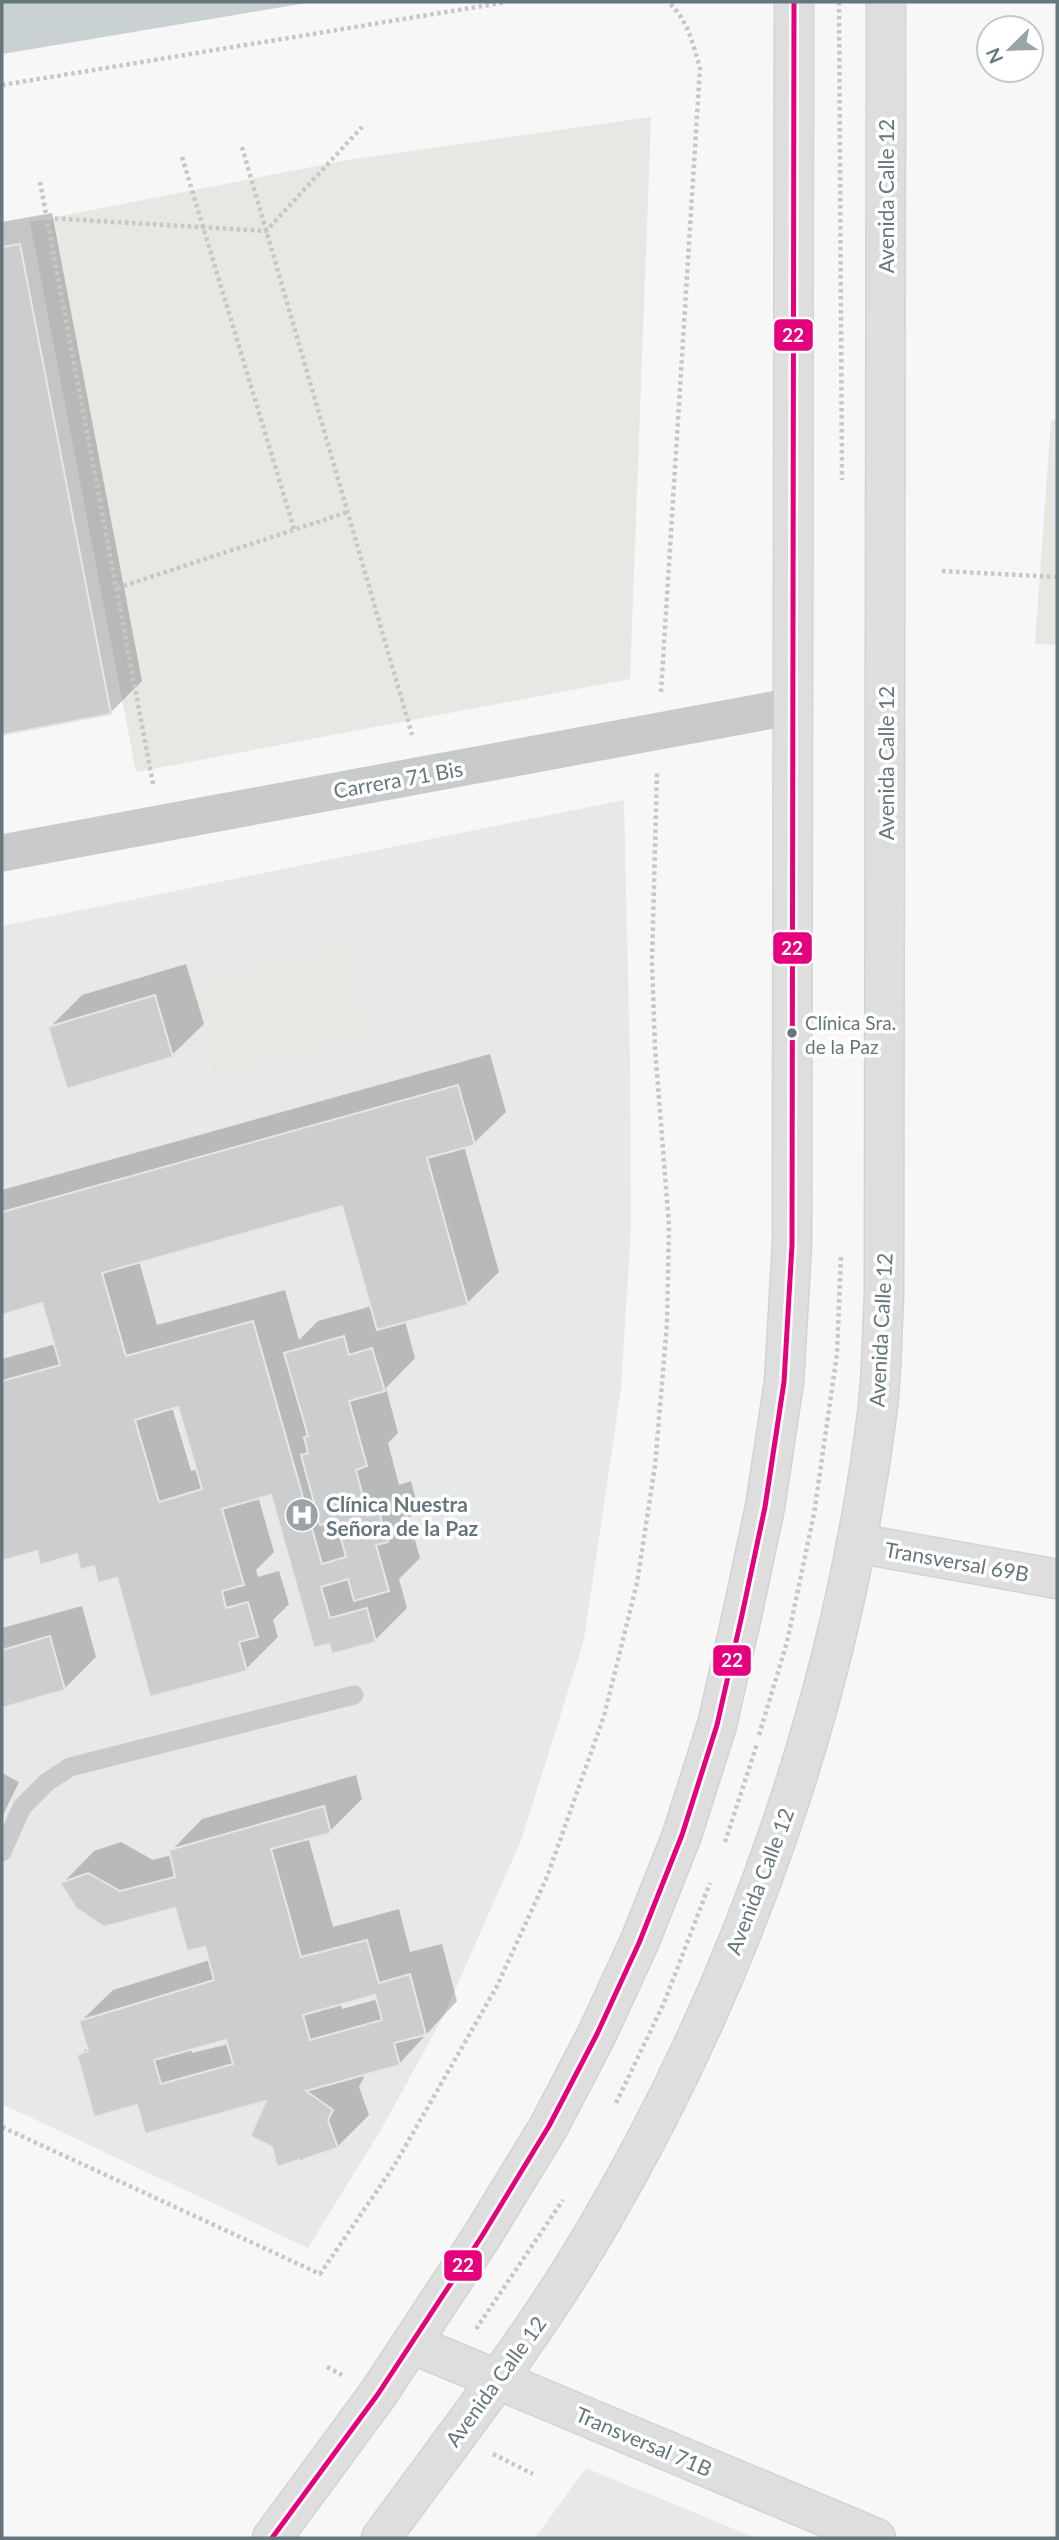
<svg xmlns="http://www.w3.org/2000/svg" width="1059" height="2540" viewBox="0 0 1059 2540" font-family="Lato,sans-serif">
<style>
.built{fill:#e7e8e8}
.green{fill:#e6e8e4}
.water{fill:#cad1d3}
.shadow{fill:#0003;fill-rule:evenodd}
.building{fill:#cccdce;stroke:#e6e6e6;stroke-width:2;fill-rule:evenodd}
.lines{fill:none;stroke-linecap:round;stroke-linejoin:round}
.secondary-casing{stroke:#d2d3d4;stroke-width:41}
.path{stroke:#c7c7c8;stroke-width:4.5;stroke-dasharray:3.5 3.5;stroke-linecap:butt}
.lane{stroke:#c8cacb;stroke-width:19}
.street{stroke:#c8cacb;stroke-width:37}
.secondary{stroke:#dededf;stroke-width:38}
.bus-1-casing{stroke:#fff;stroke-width:10}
.bus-1{stroke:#e5007d;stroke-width:5}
.bus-dot{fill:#66767d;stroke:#fff;stroke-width:2.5}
.labels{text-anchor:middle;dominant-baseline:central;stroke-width:7;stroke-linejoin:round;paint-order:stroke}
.bus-label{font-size:19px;fill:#66767d;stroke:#fff;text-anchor:start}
.street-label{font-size:21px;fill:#66767d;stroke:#fff}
.poi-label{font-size:21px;font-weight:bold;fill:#66767d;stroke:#fff;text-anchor:start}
.line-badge{stroke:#fff;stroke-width:2.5}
.badge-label{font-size:19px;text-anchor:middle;font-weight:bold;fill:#fff}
</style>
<rect width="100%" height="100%" fill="#f7f7f7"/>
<g class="built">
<path d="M624,800L630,1061L631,1229L621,1389L584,1640L522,1838L444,2015L382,2128L308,2248L2,2104V926Z"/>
<path d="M586,2468L756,2538H535Z"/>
</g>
<g class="green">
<path d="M651,117L630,679L136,772L30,222L348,160Z"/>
<path d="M1057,419V645L1035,644L1051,420Z"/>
<path d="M344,943L370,1036L217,1079L191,986Z"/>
<path d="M473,1168L488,1220L455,1230L439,1178Z"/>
</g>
<path class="water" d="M2,2H313L2,54Z"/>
<g class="shadow">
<path d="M52,213L142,681L110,713L2,734V222Z"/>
<path d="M186,964L204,1024L172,1055L50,1027L82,995Z"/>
<path d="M490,1054L506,1112L474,1143L464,1146L499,1272L467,1303L405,1321L415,1358L386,1388L398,1433L388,1443L399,1485L411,1481L418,1508L409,1518L420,1558L399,1579L407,1608L375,1640L333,1652L272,1492L258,1496L274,1552L256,1570L258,1577L279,1571L289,1604L273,1620L278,1637L246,1669L118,1576L78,1552L38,1549L2,1559V1359L56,1344L44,1301L2,1313V1190ZM343,1204L372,1306L318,1321L299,1340L285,1290L157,1325L139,1261ZM179,1405L198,1469L191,1471L172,1407Z"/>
<path d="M82,1606L96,1657L64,1689L2,1706V1628Z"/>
<path d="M2,1773L19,1782L2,1817Z"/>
<path d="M356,1775L362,1799L330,1831L308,1837L333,1927L399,1909L410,1952L442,1944L457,2001L399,2064L360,2074L364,2077L359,2087L369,2115L337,2147L269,2098L138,2103L79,2056L88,2047L81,2021L113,1990L210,1960L206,1945L176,1906L63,1883L94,1851L121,1842L153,1860L172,1855L171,1851L202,1819ZM376,1993L378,1999L342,2009L340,2003ZM227,2037L229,2044L192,2053L191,2048Z"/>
</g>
<g class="building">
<path d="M20,244L111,714L2,735V247Z"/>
<path d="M155,995L173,1057L67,1089L48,1027Z"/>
<path d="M458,1085L475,1145L427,1158L468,1305L377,1330L342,1206L102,1273L126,1356L253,1321L322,1564L346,1557L336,1521L320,1525L301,1455L308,1453L304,1437L308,1436L284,1353L344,1336L349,1355L372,1348L385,1391L349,1401L367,1466L356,1470L368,1516L379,1512L388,1542L376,1545L389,1591L354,1601L348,1579L321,1587L330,1618L367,1608L376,1642L332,1654L329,1644L314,1648L271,1495L222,1509L244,1585L222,1591L226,1608L248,1602L258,1637L239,1642L247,1671L150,1697L117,1578L98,1583L94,1566L80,1570L77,1554L40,1565L37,1551L2,1561V1381L60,1365L42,1303L2,1315V1212ZM178,1407L202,1489L159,1502L135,1420Z"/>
<path d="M50,1636L65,1690L2,1708V1650Z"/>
<path d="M324,1806L331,1833L271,1849L301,1957L367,1940L379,1983L410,1974L426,2035L394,2043L400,2065L306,2091L333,2110L328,2120L338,2148L304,2159L302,2162L299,2160L277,2167L272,2147L250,2136L266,2101L145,2134L137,2105L94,2117L77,2055L88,2051L79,2021L214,1980L205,1947L187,1951L175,1908L104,1927L76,1908L60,1883L88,1873L120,1891L175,1877L169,1850ZM375,1995L382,2020L310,2040L303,2015ZM226,2040L233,2064L161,2084L154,2060Z"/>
</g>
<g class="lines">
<g class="secondary-casing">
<g id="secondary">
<path d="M856,1543L1057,1579"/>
<path d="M412,2344L876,2538"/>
<path d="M272,2538L378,2394L482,2236L549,2126L597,2034L639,1943L682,1835L717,1725L742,1615L765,1507L784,1382L792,1245L794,2"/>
<path d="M381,2538C456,2435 536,2334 600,2223C745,1975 843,1691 878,1406C882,1369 882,1332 884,1296L886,2"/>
</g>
</g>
<g class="path">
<path d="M839,2L842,480"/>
<path d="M2,85L507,2"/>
<path d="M242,147L412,735"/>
<path d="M182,157L294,529"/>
<path d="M40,182L153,784"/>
<path d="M48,218L266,231L362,127"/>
<path d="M942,571L1057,577"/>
<path d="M117,588L348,512"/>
<path d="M661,692L700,68C693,44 687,18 668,2"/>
<path d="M759,1735L787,1642L814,1514L837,1354L841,1256"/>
<path d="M725,1842L757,1744"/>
<path d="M616,2103L664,2003L710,1883"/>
<path d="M2,2127L320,2274L394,2166L496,1988L547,1877L604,1716L637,1583L655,1466L667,1323L669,1226L655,1048L652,961L657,771"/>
<path d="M476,2329L563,2200"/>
<path d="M327,2367L342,2375"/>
<path d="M493,2454L533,2474"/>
</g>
<path class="lane" d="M2,1852L22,1807L47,1782L70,1767L354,1695"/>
<path class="street" d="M2,853L794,706"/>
<use href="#secondary" class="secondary"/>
<g class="bus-1-casing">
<path id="bus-1" d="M272,2538L378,2394L482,2236L549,2126L597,2034L639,1943L682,1835L717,1725L742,1615L765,1507L784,1382L792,1245L794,2"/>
</g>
<use href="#bus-1" class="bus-1"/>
</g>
<defs>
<g id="hospital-disc" transform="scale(1.75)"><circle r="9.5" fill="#99a3a8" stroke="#fff"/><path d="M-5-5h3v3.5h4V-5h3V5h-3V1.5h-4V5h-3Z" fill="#fff"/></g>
</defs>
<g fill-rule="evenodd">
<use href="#hospital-disc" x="302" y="1515"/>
</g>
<circle class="bus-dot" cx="792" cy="1033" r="6"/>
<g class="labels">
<g class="bus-label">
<text x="805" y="1022">Clínica Sra.<tspan x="805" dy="24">de la Paz</tspan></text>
</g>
<g class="street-label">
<text transform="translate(885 196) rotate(-90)">Avenida Calle 12</text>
<text transform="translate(885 763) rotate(-90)">Avenida Calle 12</text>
<text transform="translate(398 779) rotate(-10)">Carrera 71 Bis</text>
<text transform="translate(880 1330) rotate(-87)">Avenida Calle 12</text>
<text transform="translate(957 1561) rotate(10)">Transversal 69B</text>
<text transform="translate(759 1881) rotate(-69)">Avenida Calle 12</text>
<text transform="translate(495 2381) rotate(-54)">Avenida Calle 12</text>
<text transform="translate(644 2441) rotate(23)">Transversal 71B</text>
</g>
<g class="poi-label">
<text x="326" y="1503">Clínica Nuestra<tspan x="326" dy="24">Señora de la Paz</tspan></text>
</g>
</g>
<g class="line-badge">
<rect x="773" y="318" width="41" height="34" rx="7" fill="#e5007d"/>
<rect x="772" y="931" width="41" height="34" rx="7" fill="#e5007d"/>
<rect x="712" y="1644" width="40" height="33" rx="7" fill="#e5007d"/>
<rect x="443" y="2249" width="40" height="33" rx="7" fill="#e5007d"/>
</g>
<g class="badge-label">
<text x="793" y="342">22</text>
<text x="792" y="955">22</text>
<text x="732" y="1667">22</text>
<text x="463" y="2272">22</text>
</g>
<rect width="1059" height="2540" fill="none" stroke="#66767d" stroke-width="7"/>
<g transform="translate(1010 49) rotate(247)"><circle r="33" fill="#ffffff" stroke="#c2c8cb" stroke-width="2"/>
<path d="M0-5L12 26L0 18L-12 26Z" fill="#99a3a8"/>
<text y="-10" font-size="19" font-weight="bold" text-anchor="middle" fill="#66767d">N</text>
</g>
</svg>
